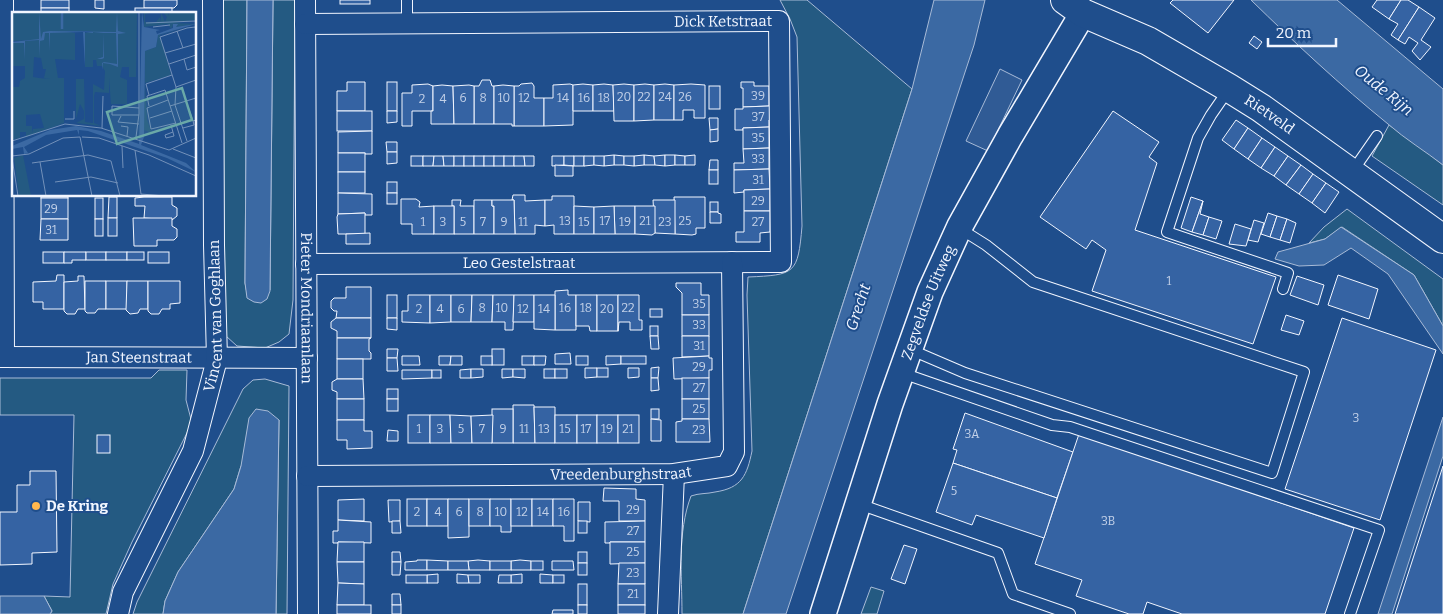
<svg xmlns="http://www.w3.org/2000/svg" width="1443" height="614" viewBox="0 0 1443 614" font-family="Bitter,serif">
<style>
.green{fill:#245a82;stroke:#a8bbd7}
.parking{fill:#305b95;stroke:#a8bbd7}
.water{fill:#3b69a3;stroke:#a8bbd7}
.building{fill:#3563a3;stroke:#f2f6ff}
.lines{fill:none;stroke-linecap:round;stroke-linejoin:round}
.service-casing{stroke:#f2f6ff;stroke-width:12}
.minor-casing{stroke:#f2f6ff;stroke-width:22}
.tertiary-casing{stroke:#f2f6ff;stroke-width:28}
.secondary-casing{stroke:#f2f6ff;stroke-width:30}
.service{stroke:#1f4e8c;stroke-width:10}
.minor{stroke:#1f4e8c;stroke-width:20}
.tertiary{stroke:#1f4e8c;stroke-width:25}
.secondary{stroke:#1f4e8c;stroke-width:28}
.poi-dot{fill:#ffb74d;stroke:#1f4e8c;stroke-width:2}
.labels{text-anchor:middle;dominant-baseline:central;stroke-width:4;stroke-linejoin:round;paint-order:stroke}
.number-label{font-size:12px;fill:#c3d1e8}
.street-label{font-size:15px;fill:#f2f6ff;stroke:#1f4e8c}
.poi-label{font-size:15px;font-weight:bold;fill:#f2f6ff;stroke:#1f4e8c;text-anchor:start}
.water-label{font-size:16px;font-style:italic;fill:#f2f6ff;stroke:#1f4e8c}
.inset-river{fill:none;stroke:#3b69a3;stroke-width:2.5}
.inset-road{fill:none;stroke:#7391ba;stroke-width:1}
.view{fill:#6aa9a8;fill-opacity:0.15;stroke:#6aa9a8;stroke-width:2.5}
.inset-edge{fill:none;stroke:#f2f6ff;stroke-width:2.5}
</style>
<rect width="100%" height="100%" fill="#1f4e8c"/>
<g class="green">
<path d="M223,0H247L245,283L248,298L270,290L273,0H295L293,300L289,334L279,342L265,348L237,346L226,336L220,223Z"/>
<path d="M780,0H807L912,89L743,614H682C682,575 677,533 691,496C699,493 707,494 715,492C742,488 747,475 752,451L747,295L748,277C795,275 798,274 802,226L797,37L790,19Z"/>
<path d="M1389,125L1422,148L1443,165V205L1372,156Z"/>
<path d="M1347,209L1443,279V326L1414,275L1342,227L1325,239L1309,243L1324,227Z"/>
<path d="M159,370H187L186,400L192,423L132,542L113,584L106,614H50L52,611L44,596L70,597L74,415H0V378H151Z"/>
<path d="M265,379L289,386L287,614H276L279,420L241,466L234,489L178,572L165,601L163,614H133L137,602L243,389L253,380Z"/>
<path d="M871,587L884,591L877,614H861Z"/>
</g>
<path class="parking" d="M1000,69L1022,80L988,151L966,141Z"/>
<g class="water">
<path d="M247,0H273L270,291L267,299L261,303L254,302L247,298L245,283Z"/>
<path d="M934,0H985L974,45L786,614H743L912,89Z"/>
<path d="M1251,0H1337L1443,89V165C1425,151 1405,139 1388,124C1340,85 1295,43 1251,0Z"/>
<path d="M1341,227L1414,275L1443,326V354L1388,274L1351,248L1324,265L1299,266L1275,259L1278,252L1325,239Z"/>
<path d="M256,409L268,411L279,420L276,614H163L165,601L178,572L234,489L241,466L249,418Z"/>
<path d="M1443,417V456L1392,614H1378Z"/>
<path d="M0,596H44L52,611L50,614H0Z"/>
</g>
<g class="building">
<rect x="41" y="0" width="28" height="8"/>
<path d="M95,0H104V9L95,8Z"/>
<path d="M144,0H177V5L174,8H144Z"/>
<rect x="340" y="0" width="30" height="4"/>
<path d="M1173,0H1234L1208,33L1170,3Z"/>
<path d="M1377,0H1401L1389,19L1372,7Z"/>
<path d="M1401,0H1408L1419,7L1398,40L1391,35L1398,24L1389,19Z"/>
<path d="M1419,7L1435,18L1421,40L1431,47L1420,60L1412,51L1418,43L1409,37L1405,44L1398,40Z"/>
<rect x="41" y="8" width="28" height="6"/>
<rect x="135" y="8" width="37" height="6"/>
<path d="M1254,36L1262,42L1257,49L1249,43Z"/>
<path d="M482,80H490L492,86H494V124H474V86H479Z"/>
<path d="M347,82H365V111H337V91H347Z"/>
<rect x="387" y="82" width="10" height="29"/>
<path d="M741,82H754V86H769V106L743,107V88H741Z"/>
<path d="M532,83L534,86V98H544V126H514V86H519L521,84Z"/>
<path d="M428,84L433,86V111H412V126H402V93H412V85Z"/>
<path d="M570,84L573,85V125L544,126V98H553V85Z"/>
<path d="M583,84L593,85V111H573V85Z"/>
<path d="M604,84L613,85L614,111H593V85Z"/>
<path d="M624,84L634,85V121H614L613,85Z"/>
<path d="M645,84L654,85V120L634,121V85Z"/>
<path d="M665,84L674,85V120H654V85Z"/>
<path d="M691,84L705,85V118H694V110H683V120H674V85Z"/>
<path d="M442,85L453,86L454,124H431V111H433V86Z"/>
<path d="M469,85L474,86V124H454L453,86Z"/>
<path d="M503,85L514,86V126H512V124H494V86Z"/>
<rect x="709" y="86" width="11" height="23"/>
<path d="M769,106L772,107L773,120H769V127L743,128V130H735V109H743V107Z"/>
<rect x="337" y="111" width="35" height="20"/>
<path d="M387,111H397V122L387,123Z"/>
<path d="M1113,111L1159,142L1149,157L1157,163L1135,230L1276,277L1253,344L1092,291L1106,250L1092,240L1086,249L1040,217Z"/>
<path d="M709,118H718V129L710,130Z"/>
<path d="M1236,120L1248,128L1234,149L1222,140Z"/>
<path d="M769,127V148L743,149V128Z"/>
<path d="M1248,128L1262,138L1248,159L1234,149Z"/>
<path d="M718,129V141L710,142V130Z"/>
<path d="M372,131V154H365V153H338V132Z"/>
<path d="M1262,138L1275,147L1261,168L1248,159Z"/>
<path d="M386,142H397V152H387Z"/>
<path d="M1275,147L1288,156L1274,176L1261,168Z"/>
<path d="M769,148V169L734,170V163H744L743,149Z"/>
<path d="M387,152H397V163L387,164Z"/>
<rect x="338" y="153" width="27" height="19"/>
<path d="M614,155L624,156V165H614Z"/>
<path d="M614,155V165L604,166V156Z"/>
<path d="M644,155L654,156L655,165H644Z"/>
<path d="M644,155V165L634,166V156Z"/>
<path d="M665,155V166L655,165L654,156Z"/>
<path d="M665,155H675V165L665,166Z"/>
<path d="M675,155L685,156V165H675Z"/>
<path d="M695,155V165H685V156Z"/>
<rect x="411" y="156" width="12" height="10"/>
<path d="M423,156H434L433,166H423Z"/>
<path d="M434,156H443L444,166H433Z"/>
<path d="M443,156H454V166H444Z"/>
<rect x="454" y="156" width="10" height="10"/>
<rect x="464" y="156" width="10" height="10"/>
<rect x="474" y="156" width="10" height="10"/>
<rect x="484" y="156" width="10" height="10"/>
<rect x="494" y="156" width="10" height="10"/>
<rect x="504" y="156" width="10" height="10"/>
<path d="M514,156H524L525,166H514Z"/>
<path d="M524,156H534V166H525Z"/>
<path d="M552,156H564V165L552,166Z"/>
<path d="M564,156H574V166L564,165Z"/>
<rect x="574" y="156" width="10" height="10"/>
<path d="M584,156H594V165L584,166Z"/>
<path d="M594,156H604V166L594,165Z"/>
<path d="M624,156H634V166L624,165Z"/>
<path d="M1288,156L1301,165L1286,185L1274,176Z"/>
<path d="M710,160H718V170H709Z"/>
<path d="M555,165L573,166V176H555Z"/>
<path d="M1301,165L1313,174L1299,194L1286,185Z"/>
<path d="M769,169L770,189L744,190V192L734,193V170Z"/>
<rect x="709" y="170" width="9" height="14"/>
<rect x="338" y="172" width="27" height="21"/>
<path d="M1313,174L1326,183L1312,203L1299,194Z"/>
<rect x="387" y="182" width="10" height="11"/>
<path d="M1326,183L1339,192L1325,213L1312,203Z"/>
<path d="M770,189V211H744V190Z"/>
<path d="M338,193L372,194V215H365V213L338,214Z"/>
<rect x="387" y="193" width="10" height="11"/>
<rect x="41" y="195" width="27" height="3"/>
<path d="M513,195H525V201L545,200V226L535,225V234H515L514,200H512Z"/>
<path d="M552,196H574V234H554V225L545,226V200H552Z"/>
<path d="M109,197H117V218H108Z"/>
<path d="M144,197H172V205L177,208V216L172,220L144,218L145,206H135V198Z"/>
<path d="M674,197H705V228H696V234L692,235L675,234Z"/>
<path d="M1191,197L1203,201L1192,232L1181,228Z"/>
<rect x="41" y="198" width="27" height="21"/>
<rect x="95" y="198" width="8" height="21"/>
<path d="M401,199H416L420,202L419,207L434,206V234H412V224H401Z"/>
<path d="M452,200H461L460,206H474V234H454V206H452Z"/>
<path d="M474,200H492V206H494V234H474Z"/>
<path d="M492,200H514L515,234H494V206H492Z"/>
<path d="M653,200H675V234L655,233Z"/>
<path d="M1203,201L1200,214L1209,217L1203,235L1192,232Z"/>
<rect x="710" y="202" width="8" height="10"/>
<rect x="434" y="206" width="20" height="28"/>
<path d="M574,206L594,207V234H574Z"/>
<path d="M614,206H635V234H615Z"/>
<path d="M614,206L615,234H594V207Z"/>
<path d="M635,206H655V233L652,235L635,234Z"/>
<path d="M744,211H770V232L760,233V242H736V232H744Z"/>
<path d="M710,212H718V213L721,214V223H710Z"/>
<path d="M365,213V234H338L337,217L338,214Z"/>
<path d="M1268,213L1277,216L1270,237L1261,234Z"/>
<path d="M1277,216L1287,219L1280,240L1270,237Z"/>
<path d="M1209,217L1222,221L1216,239L1203,235Z"/>
<rect x="108" y="218" width="9" height="18"/>
<path d="M133,218H172V226L177,229V237L174,240H157V246H134Z"/>
<path d="M41,219H68V240H40Z"/>
<rect x="95" y="219" width="8" height="17"/>
<path d="M1287,219L1296,223L1290,243L1280,240Z"/>
<path d="M1254,220L1264,223L1258,242L1248,240Z"/>
<path d="M1235,224L1251,229L1246,246L1229,244Z"/>
<path d="M370,233V244H346V234Z"/>
<rect x="43" y="252" width="21" height="11"/>
<path d="M64,252H86V260H72V263H64Z"/>
<rect x="86" y="252" width="20" height="8"/>
<rect x="106" y="252" width="21" height="8"/>
<rect x="127" y="252" width="17" height="8"/>
<rect x="148" y="252" width="21" height="11"/>
<path d="M57,275H64V309H43V302H33V282L56,281Z"/>
<path d="M1338,275L1378,289L1369,319L1328,305Z"/>
<path d="M78,276H84L85,309H78L75,314H67L64,311V282L78,281Z"/>
<path d="M1297,276L1324,285L1318,305L1290,295Z"/>
<path d="M85,281H106V309H98L95,313H87L85,311Z"/>
<rect x="106" y="281" width="21" height="28"/>
<path d="M127,281H148V309H140L138,313L130,314L126,310Z"/>
<path d="M148,281H180V303L170,304V309H162L159,314H151L148,311Z"/>
<path d="M676,283H701V295H709V315H682V293L676,287Z"/>
<path d="M346,287H371V318H336L337,311H334L331,308V301L334,298H346Z"/>
<path d="M568,290V295H576V330H555V291Z"/>
<rect x="387" y="295" width="10" height="23"/>
<path d="M408,295H430V323L402,322V311H408Z"/>
<path d="M430,295H451V322L430,323Z"/>
<path d="M451,295H472L471,322H451Z"/>
<path d="M472,295H493L492,322H471Z"/>
<path d="M493,295H514L513,330H505V322H492Z"/>
<path d="M514,295H534V322H513Z"/>
<path d="M534,295H555V330L534,329Z"/>
<path d="M576,295H597V331H590L589,326H576Z"/>
<rect x="597" y="295" width="21" height="36"/>
<path d="M618,295H639V320H642V330H630V322H619L618,331Z"/>
<rect x="650" y="309" width="12" height="8"/>
<rect x="682" y="315" width="27" height="21"/>
<path d="M1286,315L1304,321L1299,335L1281,330Z"/>
<path d="M336,318H371V338H337V331L331,328V322Z"/>
<path d="M387,318H397V330L387,329Z"/>
<path d="M1342,318L1436,350L1380,520L1285,489Z"/>
<rect x="650" y="326" width="8" height="10"/>
<path d="M650,336H658L659,349H651Z"/>
<path d="M682,336H709V356L682,357Z"/>
<path d="M337,338H371L369,339V351L371,353V359H337Z"/>
<path d="M387,349H398L397,358H387Z"/>
<rect x="492" y="349" width="12" height="16"/>
<path d="M570,353L571,364H555V354Z"/>
<path d="M402,356H419L420,365H402Z"/>
<path d="M439,356H451L450,365H439Z"/>
<path d="M451,356H462V365H450Z"/>
<rect x="481" y="356" width="11" height="9"/>
<rect x="522" y="356" width="12" height="9"/>
<path d="M534,356H546L545,365H534Z"/>
<rect x="576" y="356" width="12" height="9"/>
<path d="M606,356H621V364L606,365Z"/>
<rect x="621" y="356" width="25" height="8"/>
<path d="M709,356V358H712V370H709V378L674,379L673,358Z"/>
<path d="M387,358H397L398,371H387Z"/>
<rect x="337" y="359" width="26" height="20"/>
<path d="M659,367L658,378H651V368Z"/>
<path d="M585,368H597V377L585,378Z"/>
<rect x="597" y="368" width="11" height="9"/>
<path d="M628,368H639V377L628,378Z"/>
<path d="M471,369V378H460V370Z"/>
<path d="M471,369H483V377L471,378Z"/>
<path d="M502,369H513V377L502,378Z"/>
<path d="M513,369H525V378L513,377Z"/>
<rect x="544" y="369" width="11" height="9"/>
<rect x="555" y="369" width="12" height="9"/>
<path d="M402,370H432V378L402,379Z"/>
<rect x="432" y="370" width="9" height="8"/>
<path d="M651,378H658L659,390L651,391Z"/>
<rect x="682" y="378" width="27" height="21"/>
<path d="M337,379H363L364,399H337V392L332,390V382Z"/>
<rect x="387" y="389" width="11" height="10"/>
<rect x="337" y="399" width="27" height="21"/>
<rect x="387" y="399" width="11" height="12"/>
<rect x="682" y="399" width="27" height="20"/>
<path d="M513,405H534L535,443H513Z"/>
<path d="M534,407H555V443H535Z"/>
<rect x="492" y="409" width="21" height="34"/>
<rect x="651" y="409" width="8" height="10"/>
<path d="M965,413L1073,452L1057,498L953,463L957,450L953,449Z"/>
<rect x="408" y="415" width="22" height="28"/>
<path d="M430,415H450L451,443H430Z"/>
<path d="M450,415L471,416L472,443H451Z"/>
<path d="M493,415L492,443H472L471,416Z"/>
<rect x="555" y="415" width="22" height="28"/>
<rect x="577" y="415" width="20" height="28"/>
<rect x="597" y="415" width="21" height="28"/>
<rect x="618" y="415" width="21" height="28"/>
<path d="M651,419L661,420V441H651Z"/>
<path d="M682,419H709L710,442H676V422L682,421Z"/>
<path d="M337,420H364V431H372V448L347,449V440H337Z"/>
<path d="M388,430L398,431V441H387Z"/>
<path d="M1079,434L1354,528L1325,614H1182L1147,602L1143,614H1129L1076,596L1082,580L1035,564Z"/>
<rect x="97" y="435" width="13" height="18"/>
<path d="M953,463L1057,498L1044,538L976,515L972,525L936,512Z"/>
<path d="M1443,466V614H1395Z"/>
<path d="M30,471H56L57,552L32,553V564L0,565V512H17V485H30Z"/>
<path d="M604,488L636,489V499L645,500V521H619V501H603Z"/>
<path d="M364,499V521L338,520V500Z"/>
<rect x="407" y="499" width="20" height="27"/>
<rect x="427" y="499" width="21" height="27"/>
<path d="M448,499H469V537L448,538Z"/>
<rect x="469" y="499" width="21" height="27"/>
<path d="M490,499H511V532H501V526H490Z"/>
<rect x="511" y="499" width="21" height="27"/>
<rect x="532" y="499" width="21" height="27"/>
<path d="M553,499H574V541H564V526H553Z"/>
<path d="M388,500H400V521L389,522Z"/>
<path d="M578,502H590V522L578,521Z"/>
<path d="M338,520L371,522V543L338,542V543H333V531H338Z"/>
<path d="M392,521H400L401,533H392Z"/>
<rect x="578" y="521" width="9" height="12"/>
<path d="M645,521V542H610V543H605V522Z"/>
<path d="M338,542H364V562H337Z"/>
<path d="M610,542H645V563L610,564Z"/>
<path d="M904,545L917,549L905,584L891,579Z"/>
<path d="M392,552H400L401,562H392Z"/>
<rect x="578" y="552" width="9" height="11"/>
<path d="M417,560H427V570H405V562L417,561Z"/>
<path d="M427,560L448,561V570H427Z"/>
<path d="M478,560L490,561V570H469L468,561Z"/>
<path d="M520,560L531,561V570H511V561Z"/>
<path d="M448,561H468L469,570H448Z"/>
<rect x="490" y="561" width="21" height="9"/>
<rect x="531" y="561" width="12" height="9"/>
<path d="M552,561H573L574,570H552Z"/>
<path d="M337,562H364V584L338,583Z"/>
<path d="M392,562H401L400,575H392Z"/>
<rect x="578" y="563" width="9" height="12"/>
<path d="M619,563H645V584H618Z"/>
<path d="M438,574V583H427V575Z"/>
<path d="M457,574L468,575L469,583H457Z"/>
<path d="M522,574V583H511V575Z"/>
<path d="M540,574L553,575V583H540Z"/>
<rect x="406" y="575" width="21" height="8"/>
<path d="M468,575H480V583H469Z"/>
<path d="M499,575H511V583H498Z"/>
<rect x="553" y="575" width="11" height="8"/>
<path d="M338,583L364,584V605H337Z"/>
<rect x="578" y="584" width="9" height="21"/>
<rect x="618" y="584" width="27" height="21"/>
<path d="M392,594H400L401,605H392Z"/>
<rect x="337" y="605" width="34" height="9"/>
<rect x="392" y="605" width="9" height="9"/>
<rect x="578" y="605" width="9" height="9"/>
<rect x="618" y="605" width="27" height="9"/>
<path d="M553,610H573V614H552Z"/>
</g>
<g class="lines">
<g class="service-casing">
<g id="service">
<path d="M407,23V0"/>
<path d="M1229,89L1211,115L1198,138L1167,232L1288,273L1283,289"/>
<path d="M1352,172L1377,136"/>
<path d="M909,349L965,373L1272,473L1304,372L1033,282L986,245L959,228"/>
<path d="M902,373L1052,425L1070,427L1379,530L1350,614"/>
<path d="M859,504L998,553L1013,594L1070,614"/>
</g>
</g>
<g class="minor-casing">
<g id="minor">
<path d="M3,0L4,357"/>
<path id="s1" d="M305,0L308,614"/>
<path id="s2" d="M305,24L779,21L781,262L306,264"/>
<path id="s3" d="M0,357L307,358"/>
<path id="s4" d="M307,476L674,474L727,466L734,452L732,262"/>
<path id="s5" d="M118,614L123,592L193,451L217,359L214,245L213,0"/>
<path d="M668,614L674,474"/>
</g>
</g>
<g class="tertiary-casing">
<g id="tertiary">
<path id="s6" d="M823,614L890,404L930,292L960,226L1010,136L1083,13"/>
</g>
</g>
<g class="secondary-casing">
<g id="secondary">
<path id="s7" d="M1065,0L1083,13L1148,41L1229,88L1261,108L1443,239"/>
</g>
</g>
<use href="#service" class="service"/>
<use href="#minor" class="minor"/>
<use href="#tertiary" class="tertiary"/>
<use href="#secondary" class="secondary"/>
</g>
<circle class="poi-dot" cx="36" cy="506" r="5"/>
<g class="labels">
<g class="number-label">
<text x="758" y="96">39</text>
<text x="624" y="97">20</text>
<text x="644" y="97">22</text>
<text x="665" y="97">24</text>
<text x="685" y="97">26</text>
<text x="463" y="98">6</text>
<text x="483" y="98">8</text>
<text x="504" y="98">10</text>
<text x="524" y="98">12</text>
<text x="563" y="98">14</text>
<text x="584" y="98">16</text>
<text x="604" y="98">18</text>
<text x="422" y="99">2</text>
<text x="443" y="99">4</text>
<text x="758" y="117">37</text>
<text x="758" y="138">35</text>
<text x="758" y="159">33</text>
<text x="758" y="180">31</text>
<text x="758" y="201">29</text>
<text x="51" y="209">29</text>
<text x="565" y="221">13</text>
<text x="605" y="221">17</text>
<text x="645" y="221">21</text>
<text x="685" y="221">25</text>
<text x="423" y="222">1</text>
<text x="443" y="222">3</text>
<text x="463" y="222">5</text>
<text x="483" y="222">7</text>
<text x="504" y="222">9</text>
<text x="523" y="222">11</text>
<text x="584" y="222">15</text>
<text x="625" y="222">19</text>
<text x="665" y="222">23</text>
<text x="758" y="222">27</text>
<text x="51" y="230">31</text>
<text x="1169" y="281">1</text>
<text x="699" y="304">35</text>
<text x="482" y="308">8</text>
<text x="502" y="308">10</text>
<text x="565" y="308">16</text>
<text x="586" y="308">18</text>
<text x="628" y="308">22</text>
<text x="419" y="309">2</text>
<text x="440" y="309">4</text>
<text x="461" y="309">6</text>
<text x="523" y="309">12</text>
<text x="544" y="309">14</text>
<text x="607" y="309">20</text>
<text x="699" y="325">33</text>
<text x="699" y="346">31</text>
<text x="699" y="367">29</text>
<text x="699" y="388">27</text>
<text x="699" y="409">25</text>
<text x="1356" y="418">3</text>
<text x="419" y="429">1</text>
<text x="440" y="429">3</text>
<text x="461" y="429">5</text>
<text x="482" y="429">7</text>
<text x="503" y="429">9</text>
<text x="524" y="429">11</text>
<text x="544" y="429">13</text>
<text x="565" y="429">15</text>
<text x="586" y="429">17</text>
<text x="607" y="429">19</text>
<text x="628" y="429">21</text>
<text x="699" y="430">23</text>
<text x="972" y="434">3A</text>
<text x="954" y="491">5</text>
<text x="633" y="510">29</text>
<text x="417" y="512">2</text>
<text x="438" y="512">4</text>
<text x="459" y="512">6</text>
<text x="480" y="512">8</text>
<text x="501" y="512">10</text>
<text x="522" y="512">12</text>
<text x="543" y="512">14</text>
<text x="564" y="512">16</text>
<text x="1108" y="521">3B</text>
<text x="633" y="531">27</text>
<text x="633" y="552">25</text>
<text x="633" y="573">23</text>
<text x="633" y="594">21</text>
</g>
<g class="street-label">
<text stroke="none"><textPath href="#s2" startOffset="418">Dick Ketstraat</textPath></text>
<text stroke="none"><textPath href="#s7" startOffset="235">Rietveld</textPath></text>
<text x="519" y="263">Leo Gestelstraat</text>
<text stroke="none"><textPath href="#s6" startOffset="329">Zegveldse Uitweg</textPath></text>
<text stroke="none"><textPath href="#s1" startOffset="308">Pieter Mondriaanlaan</textPath></text>
<text stroke="none"><textPath href="#s5" startOffset="318">Vincent van Goghlaan</textPath></text>
<text stroke="none"><textPath href="#s3" startOffset="139">Jan Steenstraat</textPath></text>
<text stroke="none"><textPath href="#s4" startOffset="314">Vreedenburghstraat</textPath></text>
</g>
<g class="poi-label">
<text x="46" y="506">De Kring</text>
</g>
<g class="water-label">
<text transform="translate(1384 90) rotate(39)">Oude Rijn</text>
<text transform="translate(858 307) rotate(-72)">Grecht</text>
</g>
</g>
<g transform="translate(12 12)">
<rect width="184" height="184" fill="#1f4e8c"/>
<path d="M0,0H125L124,65H117V55H110L108,65L115,68V92H99L97,66V81L83,80L82,84V111L89,114L64,111L72,107V99L68,92L64,107V67H72L73,110L81,111V72L92,78L93,59L90,54H85L84,48H81V55H73V21L81,19H52L63,21V48L43,47L46,66H52V111L14,125V120H8V126L0,128V63L1,75H7L8,69L13,66V54H0V31H11L13,34V29L26,28L1,29L0,30ZM22,45L29,46L31,57H34L32,66L38,67L27,66L21,65ZM28,102L32,116L21,117L20,121V114H14V103ZM132,0H142L133,2V10H144L148,5L149,10V0L153,10L155,5L151,0H156V4L157,0H184L183,8L162,11L184,12L164,15L161,13L159,17L156,12L132,15ZM184,13L148,23L159,63L133,71L135,108L140,121L132,118L133,39L144,35L146,23ZM11,143L19,184H7L2,146Z" fill="#245a82" fill-rule="evenodd"/>
<path d="M27,0L29,27L31,20L38,19L104,20L105,0L106,19L114,21L106,22V55L98,52V64V52L91,51L90,58V51L92,50L105,52L104,21H91L92,46L90,47H85L91,45V21L81,20V47V21L73,20V54L71,20L38,21V39L37,21H33L32,28L28,29V45L27,28L13,29V48L12,31H0V30L27,27ZM130,0L132,15L148,18L144,19L145,22L161,16V12H166L164,15L184,12L146,23L144,35L133,39L132,125L129,133L174,151L184,160L155,146L76,119L67,118V123L65,118L34,123L12,135L16,141L12,142L11,135L0,137V134L38,118L64,114L89,119L127,132Z" fill="#3b69a3"/>
<path class="inset-river" d="M50,0V17"/>
<path class="inset-road" d="M134,11L184,9M141,15L158,13M165,19L171,36M153,41L184,32M172,47L175,58L184,55M157,52L184,43M164,75L184,68M137,83L134,72L160,63M156,88L135,96L139,117L164,111M174,89L181,109M137,94L135,84L153,78L170,131M158,94L184,86M127,103H100V94L127,96M109,104L106,110L127,112M138,106L160,99M53,107H62V99M159,113L162,124L154,126L153,123L161,120M109,114L116,115L115,124M90,116L91,84M171,116L182,113L181,109L184,108M70,125L87,126L137,143L184,164M124,125L127,102V0M0,129L53,112L89,116L157,138L184,126M175,129L163,93L164,75L148,25L175,16L183,15L184,18M110,134L111,156M161,137L184,146M123,138L129,182L153,184M0,144L17,142L51,126L68,125L80,184M0,146L6,184M28,150L34,184M20,151L76,143L99,149L108,184M43,170L79,165L106,171"/>
<path class="view" d="M170,76L180,108L105,132L95,100Z"/>
<rect width="184" height="184" class="inset-edge"/>
</g>
<path d="M1268 38v8h68v-8" fill="none" stroke="#f2f6ff" stroke-width="2.5"/>
<text x="1276" y="38" font-size="15" fill="#f2f6ff" stroke="#1f4e8c" stroke-width="4" paint-order="stroke">20 m</text>
</svg>
